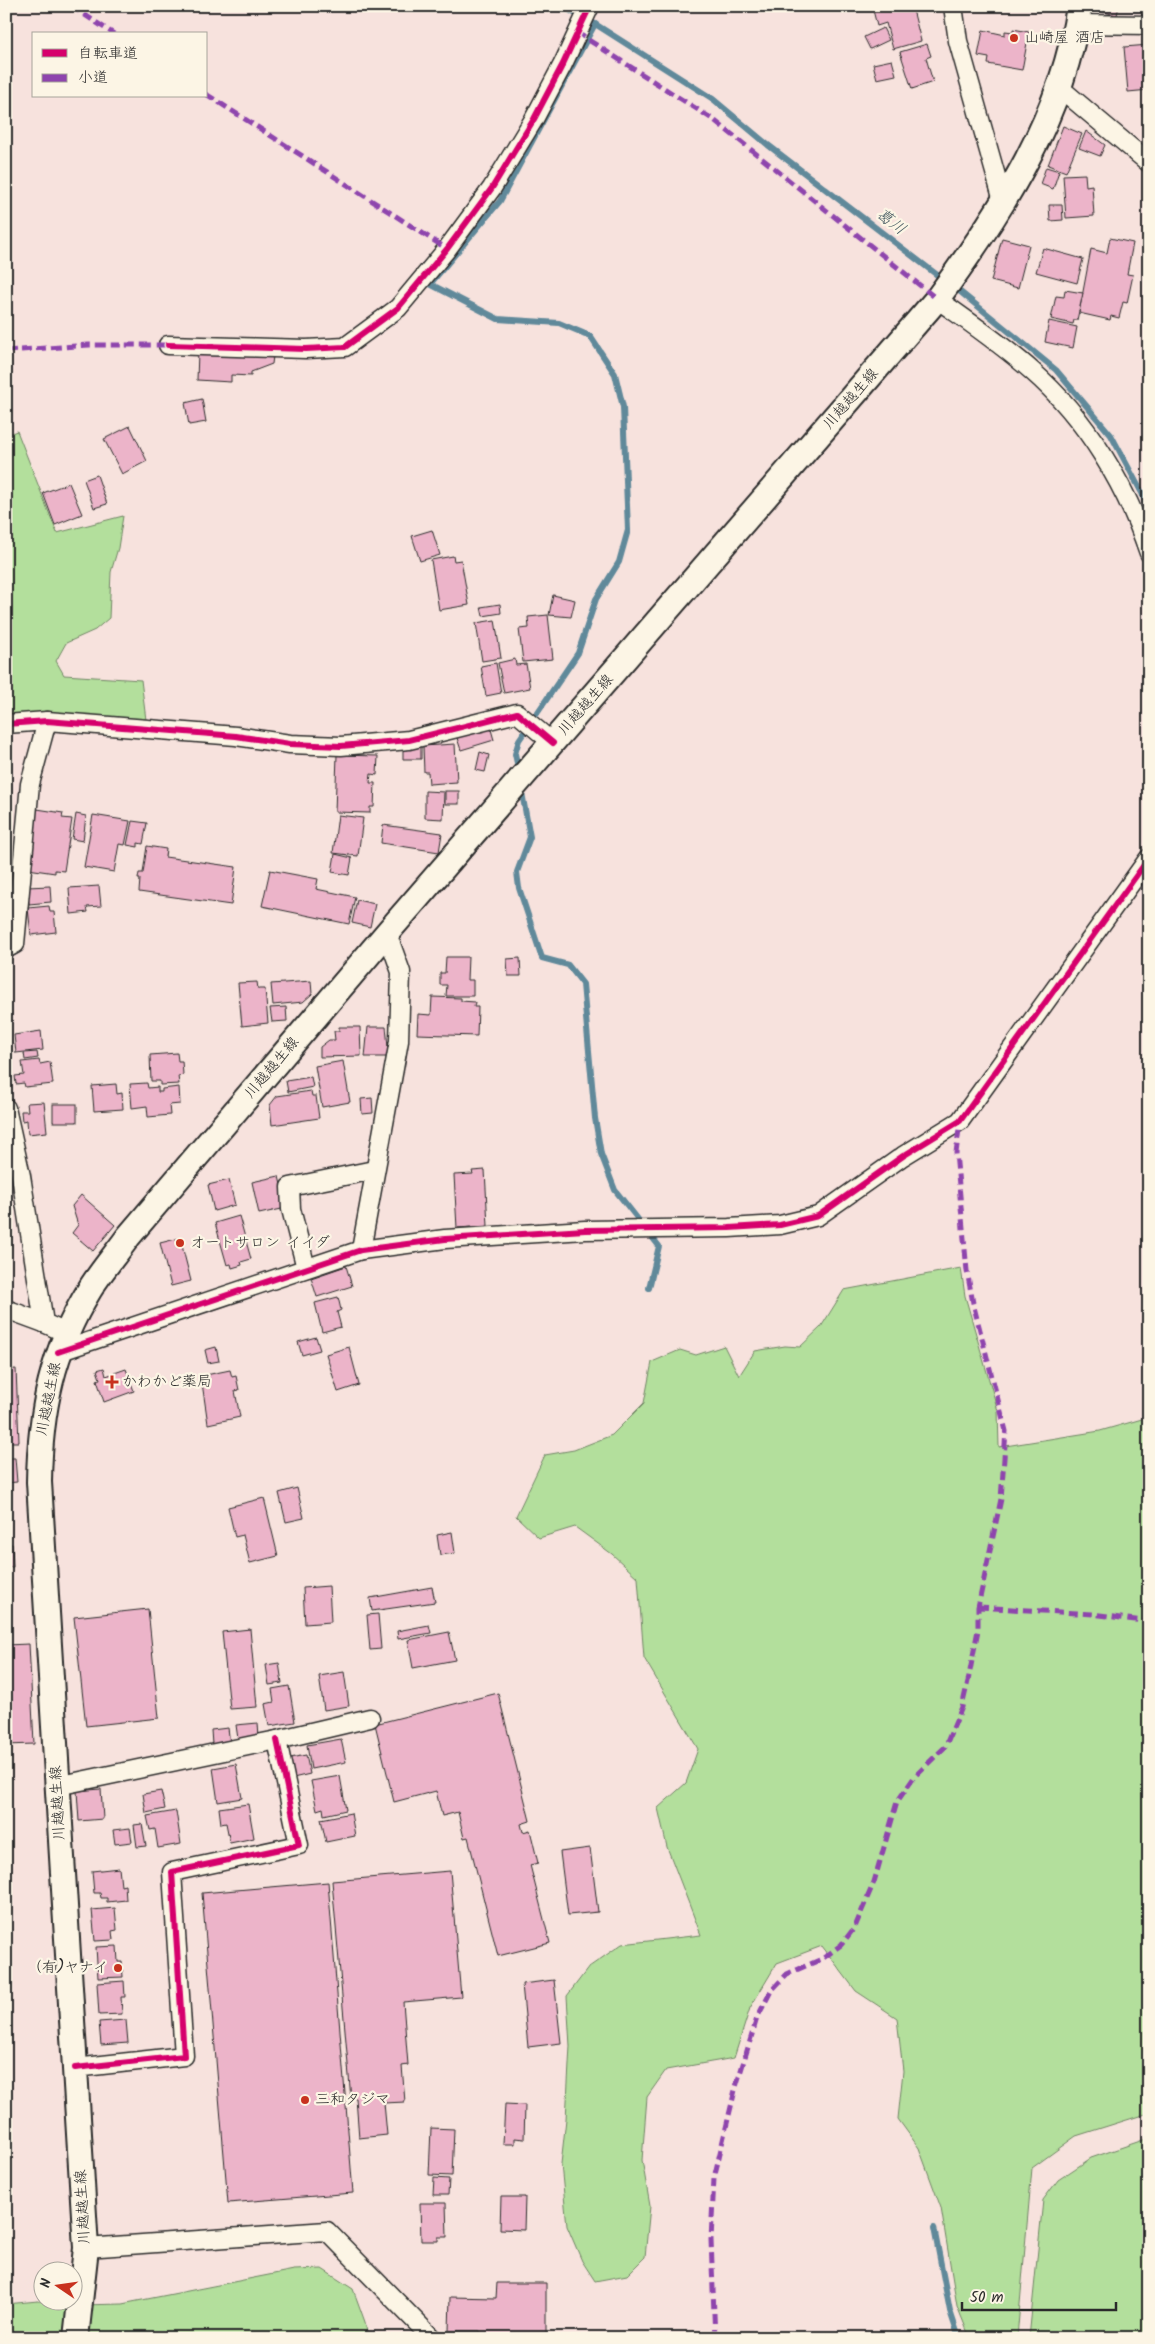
<svg xmlns="http://www.w3.org/2000/svg" width="1155" height="2344" viewBox="0 0 1155 2344" font-family="Kalam,'Klee One',sans-serif">
<style>
.green{fill:#b3df9c;stroke:#6f8564}
.lines{fill:none;stroke-linecap:round;stroke-linejoin:round}
.stream{stroke:#60899a;stroke-width:6}
.building{fill:#ecb4c9;stroke:#2b2b2b}
.street-casing{stroke:#2b2b2b;stroke-width:21}
.secondary-casing{stroke:#2b2b2b;stroke-width:28}
.street{stroke:#fcf5e5;stroke-width:18}
.secondary{stroke:#fcf5e5;stroke-width:24}
.quiet{stroke:#8e44ad;stroke-width:5;stroke-dasharray:10 5;stroke-linecap:butt}
.cycleway-casing{stroke:#fcf5e5;stroke-width:9}
.cycleway{stroke:#d6006c;stroke-width:6}
.poi-dot{fill:#c8321e;stroke:#fcf5e5;stroke-width:2}
.labels{text-anchor:middle;dominant-baseline:central;stroke-width:4.5;stroke-linejoin:round;paint-order:stroke}
.poi-label{font-size:15px;fill:#2b2b2b;stroke:#fcf5e5;text-anchor:start}
.street-label{font-size:15px;fill:#2b2b2b;stroke:#fcf5e5}
.water-label{font-size:16px;font-style:italic;fill:#455a62;stroke:#fcf5e5}
</style>
<rect width="100%" height="100%" fill="#f7e2dd"/>
<filter id="ink" filterUnits="userSpaceOnUse"><feTurbulence type="fractalNoise" baseFrequency=".02" numOctaves="2"/><feDisplacementMap in="SourceGraphic" scale="10" xChannelSelector="R" yChannelSelector="G"/><feConvolveMatrix kernelMatrix="1 2 1 2 8 2 1 2 1" color-interpolation-filters="sRGB"/></filter>
<g filter="url(#ink)">
<g class="green">
<path d="M17,431L57,533L123,516L118,548L111,572L109,618L95,630L66,643L56,661L64,675L141,680L146,720L45,714L6,717V435Z"/>
<path d="M961,1268L965,1296L998,1411L999,1447L1100,1431L1149,1417V2113L1076,2136L1032,2168L1017,2338H970L957,2306L941,2208L919,2148L898,2119L903,2071L897,2018L856,1991L822,1946L777,1963L750,2008L734,2058L666,2070L647,2097L642,2160L650,2206L645,2257L627,2275L595,2281L582,2261L567,2226L561,2164L566,2119L570,2046L567,1996L589,1967L622,1944L701,1935L667,1847L658,1808L686,1783L698,1749L644,1658L638,1578L612,1554L575,1527L539,1538L516,1516L545,1455L574,1450L612,1435L644,1403L652,1362L680,1350L696,1355L724,1346L739,1376L755,1351L785,1346L800,1347L821,1327L844,1290Z"/>
<path d="M1149,2138V2338H1029L1043,2200L1058,2180L1091,2158Z"/>
<path d="M322,2269L353,2289L365,2322L368,2338H6V2304L38,2301L82,2305L122,2304L294,2270Z"/>
</g>
<g class="lines">
<g class="stream">
<path d="M562,6L583,18"/>
<path d="M592,22L713,99L768,145L945,281"/>
<path d="M953,286L1056,370L1111,435L1142,493L1149,512"/>
<path d="M519,772L515,754L519,740L578,653L596,599L619,562L628,530L623,407L615,374L590,336L559,323L498,319L430,284L500,201L595,24"/>
<path d="M521,787L530,837L517,872L519,888L542,958L568,965L583,984L595,1118L601,1154L615,1190L659,1246L649,1288"/>
<path d="M934,2228L950,2311L959,2338"/>
</g>
</g>
<g class="building">
<path d="M872,6H912L921,41L893,49L886,23L877,26Z"/>
<path d="M1095,6H1119L1117,15L1094,10Z"/>
<path d="M883,28L889,40L870,49L864,37Z"/>
<path d="M1013,29L1029,32L1022,70L988,64L989,58L978,56L983,30L1005,35V31L1013,32Z"/>
<path d="M927,44L931,56L926,58L933,82L912,89L900,52Z"/>
<path d="M1149,45V90L1128,92L1124,47Z"/>
<path d="M892,60L896,75L877,79L873,64Z"/>
<path d="M1063,126L1082,134L1066,172L1048,165Z"/>
<path d="M1086,131L1105,145L1100,156L1079,148Z"/>
<path d="M1046,167L1059,171L1053,189L1040,184Z"/>
<path d="M1085,174L1086,186L1092,185L1094,216L1066,218L1063,175Z"/>
<path d="M1049,205H1062L1063,220L1050,221Z"/>
<path d="M1002,238L1029,245L1018,288L991,281Z"/>
<path d="M1110,238L1133,243L1127,274L1133,275L1127,303L1123,302L1119,318L1111,316L1110,320L1079,313L1091,249L1107,253Z"/>
<path d="M1043,248L1083,259L1077,283L1036,272Z"/>
<path d="M1065,290L1083,293L1077,320H1074L1073,324L1051,319L1056,296L1064,297Z"/>
<path d="M1049,321L1077,327L1073,348L1045,342Z"/>
<path d="M198,352L273,356L272,364L251,372V376L231,375V382L197,380Z"/>
<path d="M202,399L206,422L189,425L185,403Z"/>
<path d="M130,426L147,461L122,474L104,439Z"/>
<path d="M97,475L107,504L94,508L84,480Z"/>
<path d="M69,483L82,514L55,525L43,493Z"/>
<path d="M432,530L440,555L420,561L412,536Z"/>
<path d="M453,556L454,561L461,560L469,605L439,610L431,560Z"/>
<path d="M553,595L575,600L571,617L549,615Z"/>
<path d="M500,604L501,613L483,616L481,607Z"/>
<path d="M548,615L553,659L523,662L519,629L529,628L528,617Z"/>
<path d="M495,620L501,658L482,661L476,623Z"/>
<path d="M515,659L516,665L526,664L530,688L504,693L498,663Z"/>
<path d="M496,663L501,693L486,696L481,666Z"/>
<path d="M490,726L494,740L461,750L456,735Z"/>
<path d="M455,744L457,782L429,784L428,772H424L423,746Z"/>
<path d="M421,747V759H403V748Z"/>
<path d="M480,752L489,755L485,772L476,770Z"/>
<path d="M337,755L378,756L377,775L371,774L370,783H375L374,807H370V813L335,812Z"/>
<path d="M425,791L444,792L443,819L425,818Z"/>
<rect x="445" y="791" width="14" height="13"/>
<path d="M37,809L63,813L62,818L72,819L64,871L55,870V873L28,869Z"/>
<path d="M76,814L86,816L83,841L72,839Z"/>
<path d="M93,815L130,821L125,845L119,844L114,872L84,867Z"/>
<path d="M338,815L363,818L358,856L333,853Z"/>
<path d="M132,821L147,823L143,844L138,843V847L127,845Z"/>
<path d="M383,825L442,833L439,852L381,843Z"/>
<path d="M147,846L166,849L165,857L236,867L231,905L139,892L140,879H138L139,873H143Z"/>
<path d="M335,854L352,858L349,875L332,872Z"/>
<path d="M270,870L318,879L316,889L355,897L349,924L262,906Z"/>
<path d="M50,886L51,902L29,904L27,887Z"/>
<path d="M99,886L101,906L87,907L88,912L71,914L69,888Z"/>
<path d="M357,900L375,904L370,927L352,923Z"/>
<path d="M49,906L50,912H54L56,932L31,935L28,908Z"/>
<path d="M446,957H468L467,980H473V996H446L447,985H440V973H445Z"/>
<path d="M520,958L521,976H508L507,959Z"/>
<path d="M311,981L312,994L303,1002L273,1005L271,984Z"/>
<path d="M257,982L258,989H265L268,1023L242,1026L238,983Z"/>
<path d="M432,997L461,998V1001L475,1002L474,1007H478L477,1036L417,1034L418,1014L431,1015Z"/>
<path d="M286,1007L287,1021L272,1022L270,1008Z"/>
<path d="M339,1027H360L361,1056L320,1057V1047L329,1040H335L334,1031H339Z"/>
<path d="M368,1027H386L389,1057H365Z"/>
<path d="M41,1031L43,1050L16,1053L14,1035Z"/>
<path d="M37,1052L38,1058L25,1060L24,1053Z"/>
<path d="M177,1053L178,1061H182L183,1075L178,1076L179,1084L160,1085V1081H151L150,1055Z"/>
<path d="M39,1060L40,1064L50,1062L53,1084L25,1087L24,1083L16,1084L15,1076L24,1075L22,1062Z"/>
<path d="M343,1061L350,1102L322,1107L315,1066Z"/>
<path d="M311,1077L313,1087L288,1092L286,1081Z"/>
<path d="M147,1083L148,1088L158,1087V1092H162V1089L179,1087L180,1104L169,1105L170,1115L148,1117L147,1106L132,1108L130,1084Z"/>
<path d="M116,1084L117,1094L122,1093L123,1109L94,1111L92,1086Z"/>
<path d="M311,1091L312,1096H316L319,1118L272,1125L270,1105L277,1096Z"/>
<path d="M372,1098L373,1113L362,1114L361,1099Z"/>
<path d="M44,1102L47,1132L28,1134L27,1120L22,1121L21,1111H28L27,1103Z"/>
<rect x="53" y="1104" width="24" height="18"/>
<path d="M485,1170L488,1226L457,1228L454,1175L473,1174L472,1171Z"/>
<path d="M279,1176L286,1208L259,1214L252,1182Z"/>
<path d="M229,1180L235,1205L214,1211L208,1185Z"/>
<path d="M81,1195L115,1225L93,1251L72,1233L78,1225L72,1206Z"/>
<path d="M239,1216L251,1259L241,1262L242,1265L232,1268L231,1264L227,1265L215,1223Z"/>
<path d="M180,1238L191,1281L171,1286L160,1243Z"/>
<path d="M346,1266L352,1286L317,1297L311,1278Z"/>
<path d="M338,1297L341,1310L337,1312L341,1327L322,1332L315,1303Z"/>
<path d="M316,1337L320,1350L302,1355L298,1342Z"/>
<path d="M216,1347L219,1361L208,1363L205,1350Z"/>
<path d="M349,1347L359,1385L338,1392L326,1354Z"/>
<path d="M104,1368L106,1376L126,1369L134,1391L104,1402L97,1380L100,1379L97,1370Z"/>
<path d="M16,1369L19,1442H6V1370Z"/>
<path d="M230,1370L232,1377L236,1376L239,1390L235,1391L240,1417L208,1424L201,1376Z"/>
<path d="M6,1458H15L17,1482L6,1483Z"/>
<path d="M297,1488L304,1518L286,1522L279,1493Z"/>
<path d="M6,1494H8L9,1517H6Z"/>
<path d="M264,1498L278,1556L250,1563L243,1535L235,1537L228,1507Z"/>
<path d="M452,1532L455,1553L440,1555L437,1535Z"/>
<path d="M6,1544H12L13,1567H6Z"/>
<path d="M329,1586L331,1622L305,1624L303,1588Z"/>
<path d="M432,1587L435,1602L372,1611L370,1598Z"/>
<path d="M148,1609L159,1718L86,1726L74,1617Z"/>
<path d="M378,1614L381,1649L370,1650L367,1615Z"/>
<path d="M429,1625L431,1633L398,1639L397,1631Z"/>
<path d="M250,1629L257,1707L230,1709L222,1632Z"/>
<path d="M449,1632L455,1660L413,1668L408,1640Z"/>
<path d="M29,1644L34,1744L6,1745V1645Z"/>
<path d="M279,1663L282,1683L269,1685L266,1665Z"/>
<path d="M344,1672L349,1706L324,1710L319,1676Z"/>
<path d="M289,1686L295,1722L269,1726L265,1704L274,1702L272,1689Z"/>
<path d="M498,1693L530,1821L521,1824L523,1832L530,1830L538,1863L530,1865L550,1943L498,1956L468,1837L464,1838L458,1812L442,1816L436,1791L394,1802L375,1724Z"/>
<path d="M258,1723L259,1738L238,1739L236,1725Z"/>
<path d="M228,1728L230,1744L212,1745L211,1730Z"/>
<path d="M341,1739L346,1762L311,1769L307,1745Z"/>
<path d="M306,1755L310,1774L293,1778L290,1758Z"/>
<path d="M236,1764L242,1798L218,1802L213,1768Z"/>
<path d="M340,1776L346,1810L324,1815L323,1808L317,1810L311,1781Z"/>
<path d="M101,1789L103,1819L79,1821L77,1791Z"/>
<path d="M161,1791L165,1809L146,1813L143,1794Z"/>
<path d="M248,1804L254,1838L230,1843L226,1823L221,1824L219,1808Z"/>
<path d="M176,1811L181,1844L158,1848L155,1829L150,1830L147,1816Z"/>
<path d="M351,1813L355,1836L326,1842L321,1819Z"/>
<path d="M142,1824L146,1846L137,1847L134,1825Z"/>
<path d="M130,1828L132,1842L115,1844L113,1830Z"/>
<path d="M590,1848L598,1912L568,1915L560,1852Z"/>
<path d="M119,1868L121,1886L125,1885L126,1900L107,1902V1898H101L100,1893H94L92,1871Z"/>
<path d="M450,1871L461,1997L403,2002L408,2065L402,2066L405,2102L384,2103L387,2135L359,2138L356,2098L351,2099L332,1881Z"/>
<path d="M328,1882L353,2193L228,2203L202,1893Z"/>
<path d="M115,1908L117,1930L112,1931L113,1940L95,1941L92,1910Z"/>
<path d="M117,1946L118,1962H122L123,1977L98,1978L96,1947Z"/>
<path d="M554,1980L561,2043L528,2047L522,1984Z"/>
<path d="M124,1981L125,1997H121L122,2014L99,2015L97,1983Z"/>
<path d="M126,2020L128,2043L101,2045L99,2022Z"/>
<path d="M505,2104L525,2105L524,2139L515,2138V2144H503Z"/>
<path d="M431,2128L454,2129L452,2176L429,2175Z"/>
<path d="M434,2178L449,2179L448,2195H433Z"/>
<path d="M501,2197H525L524,2230L500,2229Z"/>
<path d="M420,2203H446L447,2237H438V2241H421Z"/>
<path d="M497,2283H546V2338H480V2331H449L450,2297L496,2298Z"/>
</g>
<g class="lines">
<g class="street-casing">
<g id="street">
<path d="M953,6L958,41L1003,201"/>
<path d="M1077,24L1149,25"/>
<path d="M1060,88L1149,163"/>
<path d="M937,299C969,322 1003,345 1032,371C1086,418 1126,485 1149,553"/>
<path d="M168,345L306,349L345,347L398,308L447,249L492,188L534,119L563,64L590,6"/>
<path d="M6,724L47,721L236,736L290,744L341,746L409,740L517,713L553,743"/>
<path d="M6,949L15,944L30,784L47,721"/>
<path d="M6,1108L21,1176L44,1323L66,1333"/>
<path d="M361,1250L399,1041L401,972L387,933"/>
<path d="M306,1268L291,1209L290,1187L374,1170"/>
<path d="M6,1309L44,1323"/>
<path d="M58,1352L361,1250L445,1239L585,1230L729,1228L780,1225L818,1216L903,1156L960,1121L1149,858"/>
<path d="M57,1786L277,1740L370,1718"/>
<path d="M75,2068L184,2056L172,1872L299,1845L277,1740"/>
<path d="M86,2248L327,2231L432,2338"/>
</g>
</g>
<g class="secondary-casing">
<path id="secondary" d="M76,2338L86,2248L39,1482C40,1410 52,1351 90,1289C101,1271 116,1254 128,1237L387,933L937,299C1001,212 1064,115 1079,6"/>
</g>
<use href="#street" class="street"/>
<use href="#secondary" class="secondary"/>
<g class="quiet">
<path d="M71,6L114,34"/>
<path d="M576,32L714,120L937,299"/>
<path d="M206,94L447,249"/>
<path d="M6,351L89,345H168"/>
<path d="M978,1607L1093,1614L1149,1622"/>
<path d="M715,2338L711,2240L714,2178L735,2090L757,2018L771,1991L787,1974L822,1959L841,1945L855,1927L874,1882L897,1802L915,1776L945,1747L962,1707L968,1681L978,1630V1607L1001,1499L1006,1431L973,1303L967,1271L956,1153L960,1121"/>
</g>
<g class="cycleway-casing">
<g id="cycleway">
<path d="M168,345L306,349L345,347L398,308L447,249L492,188L534,119L563,64L590,6"/>
<path d="M6,724L47,721L236,736L290,744L341,746L409,740L517,713L553,743"/>
<path d="M58,1352L361,1250L445,1239L585,1230L729,1228L780,1225L818,1216L903,1156L960,1121L1149,858"/>
<path d="M75,2068L184,2056L172,1872L299,1845L277,1740"/>
</g>
</g>
<use href="#cycleway" class="cycleway"/>
</g>
</g>
<g class="poi-dot">
<circle cx="1014" cy="38" r="5"/>
<circle cx="180" cy="1243" r="5"/>
<path d="M109.5 1374.5h5v5h5v5h-5v5h-5v-5h-5v-5h5z"/>
<circle cx="118" cy="1968" r="5"/>
<circle cx="305" cy="2100" r="5"/>
</g>
<g class="labels">
<g class="poi-label">
<text x="1024" y="38">山崎屋 酒店</text>
<text x="190" y="1243">オートサロン イイダ</text>
<text x="122" y="1382">かわかど薬局</text>
<text x="108" y="1968" text-anchor="end">（有)ヤナイ</text>
<text x="315" y="2100">三和タジマ</text>
</g>
<g class="street-label">
<text transform="translate(851 399) rotate(-49)">川越越生線</text>
<text transform="translate(586 705) rotate(-49)">川越越生線</text>
<text transform="translate(272 1068) rotate(-50)">川越越生線</text>
<text transform="translate(49 1399) rotate(-79)">川越越生線</text>
<text transform="translate(58 1803) rotate(-93)">川越越生線</text>
<text transform="translate(83 2207) rotate(-93)">川越越生線</text>
</g>
<g class="water-label">
<text transform="translate(891 222) rotate(38)">葛川</text>
</g>
</g>
<rect width="1155" height="2344" fill="none" stroke="#fcf5e5" stroke-width="25"/>
<rect x="12" y="12" width="1130" height="2319" fill="none" stroke="#2b2b2b" stroke-width="2" filter="url(#ink)"/>
<rect x="32" y="32" width="175" height="65" fill="#fcf5e5" stroke="#a8a49b"/>
<rect x="42" y="49" width="25" height="8" fill="#d6006c" stroke="#a8a49b"/>
<text x="78" y="58" font-size="15" fill="#2b2b2b">自転車道</text>
<rect x="42" y="74" width="25" height="8" fill="#8e44ad" stroke="#a8a49b"/>
<text x="78" y="82" font-size="15" fill="#2b2b2b">小道</text>
<g transform="translate(58 2286) rotate(283)"><circle r="24" fill="#fcf5e5" stroke="#a8a49b"/>
<path d="M0-4L9 19L0 12L-9 19Z" fill="#c8321e"/>
<text y="-8" font-size="14" font-weight="bold" text-anchor="middle" fill="#2b2b2b">N</text>
</g>
<path d="M962 2302v8h154v-8" fill="none" stroke="#2b2b2b" stroke-width="2.5"/>
<text x="970" y="2302" font-size="15" fill="#2b2b2b" stroke="#fcf5e5" stroke-width="4" paint-order="stroke">50 m</text>
</svg>
